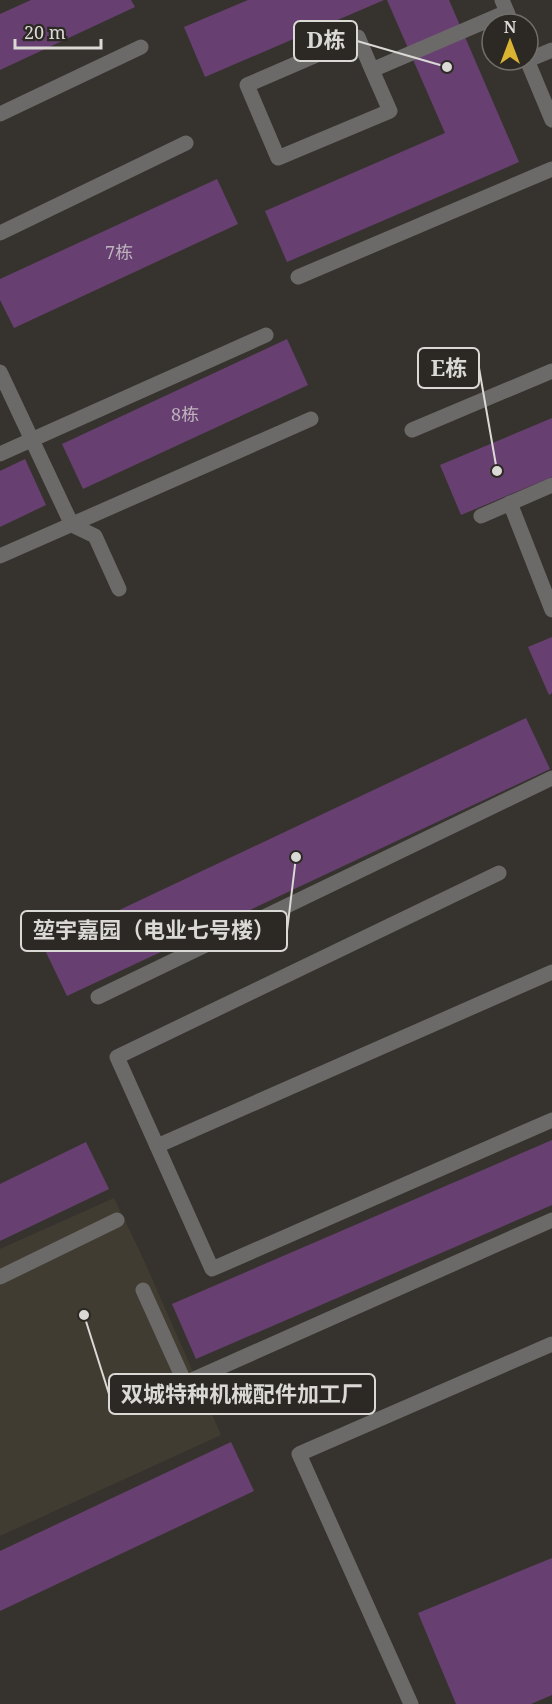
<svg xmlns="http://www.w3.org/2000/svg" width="552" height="1704" viewBox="0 0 552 1704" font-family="'Noto Serif','Noto Sans SC',serif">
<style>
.built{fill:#413c31}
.building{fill:#674071}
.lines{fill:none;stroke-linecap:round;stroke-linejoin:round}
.service{stroke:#6c6969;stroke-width:15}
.minor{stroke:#6c6969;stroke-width:15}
.labels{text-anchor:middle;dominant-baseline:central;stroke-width:4.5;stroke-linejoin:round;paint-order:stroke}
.number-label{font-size:18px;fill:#beb3bd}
.leader{fill:none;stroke:#dbd9d6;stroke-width:2}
.callout-dot{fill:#dbd9d6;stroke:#2c2924;stroke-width:2}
.callout{fill:#2c2924;stroke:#dbd9d6;stroke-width:2}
.callout-label{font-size:22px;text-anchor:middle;font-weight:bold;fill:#dbd9d6}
</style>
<rect width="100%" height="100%" fill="#36332e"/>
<path class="built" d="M114,1198L142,1256L221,1435L0,1536V1249Z"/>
<g class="building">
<path d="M31,0H131L135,7L0,70V14Z"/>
<path d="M248,0H384L205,77L184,27Z"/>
<path d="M387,0H449L519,162L287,262L265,211L445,133Z"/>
<path d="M217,179L238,224L14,328L0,300V279Z"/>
<path d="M287,339L308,385L83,489L62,444Z"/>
<path d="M552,418V477L461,515L440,465Z"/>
<path d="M25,459L46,505L0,527V471Z"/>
<path d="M552,637V693L549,695L528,647Z"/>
<path d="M526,718L550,769L67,996L43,946Z"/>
<path d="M552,1140V1205L196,1359L172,1304Z"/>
<path d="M86,1142L109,1189L0,1241V1184Z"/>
<path d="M231,1442L254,1491L0,1611V1551Z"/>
<path d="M552,1558V1695L531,1704H456L418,1613Z"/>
</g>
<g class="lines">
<g class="service">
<path d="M528,60L552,50"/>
<path d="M372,70L358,37L247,85L278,158L390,111L372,70L507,12"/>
<path d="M0,114L141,47"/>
<path d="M0,233L186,143"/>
<path d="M298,277L552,169"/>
<path d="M0,372L72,525L95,536L119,589"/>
<path d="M0,454L266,335"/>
<path d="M510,503L552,610"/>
<path d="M481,516L552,485"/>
<path d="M0,556L311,419"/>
<path d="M552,972L157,1146L212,1269L552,1120"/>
<path d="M98,997L552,778"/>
<path d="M157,1146L117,1057L499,873"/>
<path d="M0,1277L117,1220"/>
<path d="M143,1290L185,1383L552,1220"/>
<path d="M411,1704L299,1454L552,1344"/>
</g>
<g class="minor">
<path d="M502,0L512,24"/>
<path d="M527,60L552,120"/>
<path d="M412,430L552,371"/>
</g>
</g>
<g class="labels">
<g class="number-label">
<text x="119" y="252">7栋</text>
<text x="185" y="414">8栋</text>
</g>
</g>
<path class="leader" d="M447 67L357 41M497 471L479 368M296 857L287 931M84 1315L109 1394"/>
<g class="callout-dot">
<circle cx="447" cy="67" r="6"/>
<circle cx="497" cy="471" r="6"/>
<circle cx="296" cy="857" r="6"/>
<circle cx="84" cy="1315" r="6"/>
</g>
<g class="callout">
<rect x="294" y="21" width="63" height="40" rx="6"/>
<rect x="418" y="348" width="61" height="40" rx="6"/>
<rect x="21" y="911" width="266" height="40" rx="6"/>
<rect x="109" y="1374" width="266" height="40" rx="6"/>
</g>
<g class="callout-label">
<text x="326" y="48">D栋</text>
<text x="449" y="376">E栋</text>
<text x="154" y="938">堃宇嘉园（电业七号楼）</text>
<text x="242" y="1402">双城特种机械配件加工厂</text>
</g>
<g transform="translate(510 42)"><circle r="28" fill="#2c2924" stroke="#726f6b" stroke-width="1.5"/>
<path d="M0-4.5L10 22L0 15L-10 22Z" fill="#dab333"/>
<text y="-9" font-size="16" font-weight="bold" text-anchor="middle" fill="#dbd9d6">N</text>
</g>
<path d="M15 39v9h86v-9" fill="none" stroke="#dbd9d6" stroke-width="3"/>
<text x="24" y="39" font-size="18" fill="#dbd9d6" stroke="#2c2924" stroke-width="4.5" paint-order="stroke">20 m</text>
</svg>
